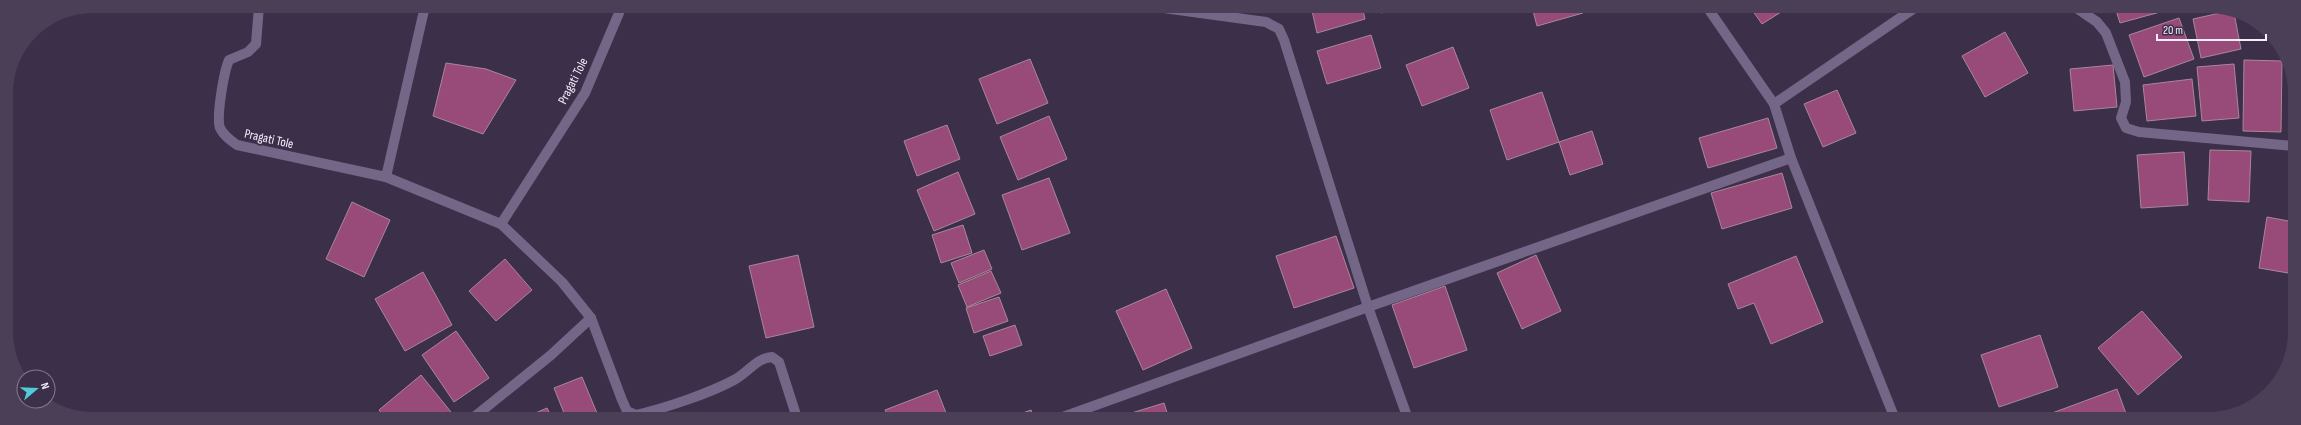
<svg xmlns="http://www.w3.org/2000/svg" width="2301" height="425" viewBox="0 0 2301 425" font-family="'Sofia Sans Condensed',sans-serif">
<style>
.building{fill:#984b79;stroke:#a98799}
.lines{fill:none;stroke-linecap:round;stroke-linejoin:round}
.street{stroke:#746687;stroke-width:10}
.labels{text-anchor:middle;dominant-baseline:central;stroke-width:4;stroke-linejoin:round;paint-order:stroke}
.street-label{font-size:13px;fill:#f5effd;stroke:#3c2f49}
</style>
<rect width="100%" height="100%" fill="#3c2f49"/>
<g class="building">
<path d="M1311,6H1362L1365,19L1317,33Z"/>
<path d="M1379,6H1402L1381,13Z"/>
<path d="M1532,7H1581L1583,13L1537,26Z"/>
<path d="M1750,7H1789L1762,24Z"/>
<path d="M2115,7H2174L2175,8L2120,23Z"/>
<path d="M2229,11L2234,13L2241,49L2201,58L2193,19Z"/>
<path d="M2179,18L2194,59L2144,77L2129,35Z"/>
<path d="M2005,32L2028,73L1985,97L1962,56Z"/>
<path d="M1371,35L1381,68L1327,84L1317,51Z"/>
<path d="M1453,47L1469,88L1422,106L1406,65Z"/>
<path d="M1030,59L1048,103L997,124L979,79Z"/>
<path d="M2244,60L2282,61L2281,132L2243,131Z"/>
<path d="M446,63L486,69L516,80L483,134L433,116Z"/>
<path d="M2234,64L2239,118L2202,121L2197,67Z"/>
<path d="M2113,65L2117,107L2074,111L2070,69Z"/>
<path d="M2192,79L2196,116L2147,121L2143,85Z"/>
<path d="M1837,90L1856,133L1823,147L1804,104Z"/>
<path d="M1542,92L1559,142L1507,160L1490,110Z"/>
<path d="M1049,116L1067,159L1018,180L1000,137Z"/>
<path d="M1768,118L1777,148L1708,168L1699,138Z"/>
<path d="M947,125L960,159L917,176L904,141Z"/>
<path d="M1592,131L1603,164L1570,175L1559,142Z"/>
<path d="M2210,150L2251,151L2249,202L2208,200Z"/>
<path d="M2184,152L2188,205L2141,208L2137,155Z"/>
<path d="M958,172L975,214L934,231L917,190Z"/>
<path d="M1782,173L1792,208L1722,229L1711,193Z"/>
<path d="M1049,178L1070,233L1022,250L1002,195Z"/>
<path d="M352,202L390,220L364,277L326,259Z"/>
<path d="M2267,217L2294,222V274L2259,268Z"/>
<path d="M963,225L972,253L941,263L932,235Z"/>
<path d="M1336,236L1354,288L1294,308L1276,256Z"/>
<path d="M984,250L992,269L959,283L951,263Z"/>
<path d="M798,255L814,327L766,338L749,266Z"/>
<path d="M1536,255L1561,311L1522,329L1497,273Z"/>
<path d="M1796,256L1823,322L1771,344L1754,303L1738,309L1728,284Z"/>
<path d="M505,259L532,290L496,321L469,291Z"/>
<path d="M991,271L1001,293L967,307L958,285Z"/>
<path d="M423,272L452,325L405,351L375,299Z"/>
<path d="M1445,286L1467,350L1414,368L1392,305Z"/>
<path d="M1166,289L1192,348L1143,370L1116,311Z"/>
<path d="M999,297L1008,321L974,333L966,308Z"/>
<path d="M2142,311L2182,357L2138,395L2098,348Z"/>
<path d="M1015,325L1022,345L990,356L983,336Z"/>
<path d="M456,331L489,378L454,402L422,355Z"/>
<path d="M2040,335L2058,387L1999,407L1981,355Z"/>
<path d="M421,375L451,412L443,418H385L379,410Z"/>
<path d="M582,377L599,418H566L554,388Z"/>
<path d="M2117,389L2128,419H2036Z"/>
<path d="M937,390L948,418H889L885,410Z"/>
<path d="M1164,403L1169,419H1126L1125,415Z"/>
<path d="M547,408L552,418H524Z"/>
<path d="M1031,410L1034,418H1009Z"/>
</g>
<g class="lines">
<g class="street">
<path d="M259,6L256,44L248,52L229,60C224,71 216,117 220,128C224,136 230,140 237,145L386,177"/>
<path d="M425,6L386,177L501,224L562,282L591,318"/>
<path d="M1149,6L1266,22L1279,29L1284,40L1368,307L1408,419"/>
<path d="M1707,7L1774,104"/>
<path d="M2075,7L2097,22L2106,33L2125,82L2126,102L2121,118L2126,128L2139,132L2294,146"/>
<path d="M501,224L585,93L622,6"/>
<path d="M473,418L551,355L591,318L622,400L627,411L636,415C665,408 708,394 734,380C748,373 756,358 772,357L779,362L797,418"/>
<path d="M1060,418L1368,307L1791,158"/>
<path d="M1895,419L1791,158L1774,104L1916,7"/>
</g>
</g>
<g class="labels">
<g class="street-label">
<text transform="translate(573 81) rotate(-63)">Pragati Tole</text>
<text transform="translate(269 139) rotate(13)">Pragati Tole</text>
</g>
</g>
<path d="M0 0H2301V425H0ZM93 13H2208A80 80 0 0 1 2288 93V332A80 80 0 0 1 2208 412H93A80 80 0 0 1 13 332V93A80 80 0 0 1 93 13Z" fill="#4b3e57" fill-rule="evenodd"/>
<g transform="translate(36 389) rotate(71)"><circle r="19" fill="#3c2f49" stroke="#867c91"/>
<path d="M0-3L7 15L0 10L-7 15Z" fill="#52cbd9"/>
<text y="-6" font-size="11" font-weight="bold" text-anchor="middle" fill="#f5effd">N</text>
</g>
<path d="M2157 34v6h109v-6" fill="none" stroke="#f5effd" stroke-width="2"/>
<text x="2163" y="34" font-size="12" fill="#f5effd" stroke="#3c2f49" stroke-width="3" paint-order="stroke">20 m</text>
</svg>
